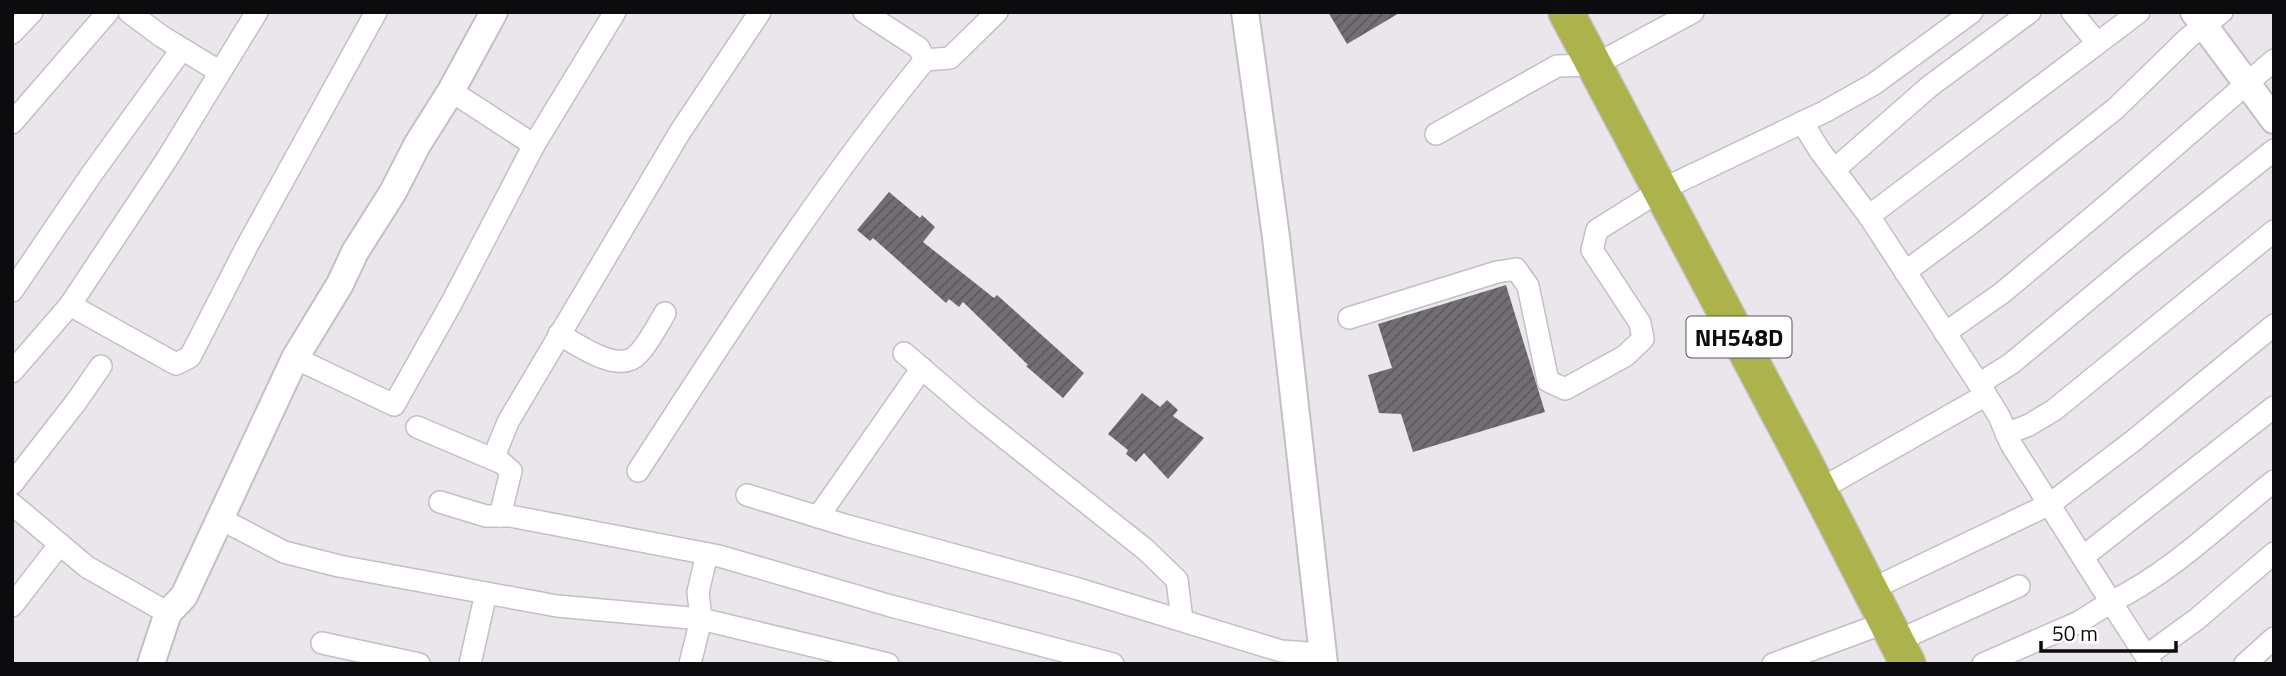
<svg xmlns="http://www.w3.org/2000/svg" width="2286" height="676" viewBox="0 0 2286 676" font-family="'Titillium Web',sans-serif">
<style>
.building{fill:url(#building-hatch)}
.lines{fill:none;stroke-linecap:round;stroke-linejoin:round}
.minor-casing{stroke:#c3bfc4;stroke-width:24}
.tertiary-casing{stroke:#c3bfc4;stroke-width:30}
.trunk-casing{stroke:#c5c4c5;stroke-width:38}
.minor{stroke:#fff;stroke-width:21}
.tertiary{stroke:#fff;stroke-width:26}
.trunk{stroke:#acb24c;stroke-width:35}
.labels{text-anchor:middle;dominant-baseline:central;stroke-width:6;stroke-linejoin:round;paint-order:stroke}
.shield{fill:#fff;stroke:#555456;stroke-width:2}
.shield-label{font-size:24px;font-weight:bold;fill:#0c0b0d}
</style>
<defs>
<pattern id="building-hatch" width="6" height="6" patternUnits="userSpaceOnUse" patternTransform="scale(1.75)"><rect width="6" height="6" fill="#726f74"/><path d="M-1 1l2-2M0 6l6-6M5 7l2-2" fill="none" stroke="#5c595e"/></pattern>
</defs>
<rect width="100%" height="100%" fill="#eae6ec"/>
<g class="building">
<path d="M1328,12H1401L1347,44Z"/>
<path d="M889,192L920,218L922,215L935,227L923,242L994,298L997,295L1084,373L1063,398L1026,366L1028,365L963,302L959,307L949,299L946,303L873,238L870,241L857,230Z"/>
<path d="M1506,285L1545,412L1413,452L1401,414L1379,413L1368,375L1392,368L1378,324Z"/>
<path d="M1142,393L1160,407L1167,400L1178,410L1173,416L1204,438L1168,479L1144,453L1136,462L1126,454L1128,450L1108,434Z"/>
</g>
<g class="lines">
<g class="minor-casing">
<g id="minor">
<path d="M129,12L161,36L220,72"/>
<path d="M2072,12L2097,43"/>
<path d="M12,33L32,12"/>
<path d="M925,60L950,58L997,12"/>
<path d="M451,91L534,145"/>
<path d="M1802,122L1820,151L1869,216"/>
<path d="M12,123L108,12"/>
<path d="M1436,134L1557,66L1595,65L1693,12"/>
<path d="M1835,169L1930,86L2030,12"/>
<path d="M1905,272L1970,224L2115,109L2189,37L2222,12"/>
<path d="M12,291L91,175L182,49"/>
<path d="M70,305L176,364L190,357L247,246L376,12"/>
<path d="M1349,318L1497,272L1516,269L1528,286L1548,381L1565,389L1625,356L1643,339L1640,323L1592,250L1597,230L1661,190L1824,112L1874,84L1972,12"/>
<path d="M1945,333L2002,293L2107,205L2274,60"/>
<path d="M559,334C578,345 620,375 638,354C649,343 657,326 665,313"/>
<path d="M904,353L975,414L1146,550L1177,580L1182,620"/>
<path d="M295,358L394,405L452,302L534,145L615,12"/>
<path d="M12,372L70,305L167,159L257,12"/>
<path d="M1979,384L2012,363L2132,263L2274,150"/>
<path d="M417,427L502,463L511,471L500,516"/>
<path d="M2006,434L2029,425L2054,410L2274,231"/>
<path d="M493,459L508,422L680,132L760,12"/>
<path d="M638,471C729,331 819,189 925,60L919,48L864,12"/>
<path d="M12,484L76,402L101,366"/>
<path d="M1819,490L1986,395L1869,216L2139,12"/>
<path d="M747,495L848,526L1075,588L1281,651L1322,654"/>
<path d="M440,502L486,516H510L719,556L891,606L1113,664"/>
<path d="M12,504L87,567L168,613"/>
<path d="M818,517L922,368"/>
<path d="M219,518L284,552L339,566L557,606L701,619L888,664"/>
<path d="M2084,556L2274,407"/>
<path d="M1870,590L2050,504L2133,441L2274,325"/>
<path d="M12,606L60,544"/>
<path d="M1897,641L2019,586"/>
<path d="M322,643L419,664"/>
<path d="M2146,656L2197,619L2274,553"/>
<path d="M470,664L486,593"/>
<path d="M690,664L701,619L698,592L707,554"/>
<path d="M1773,664L1887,622"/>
<path d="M1983,664L2079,622L2111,602L2011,444L1999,416L1986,395"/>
<path d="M2151,664L2111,602C2172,572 2221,523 2274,481"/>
<path d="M2245,664L2274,638"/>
</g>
</g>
<g class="tertiary-casing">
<g id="tertiary">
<path d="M1245,12L1276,237L1324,664"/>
<path d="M2194,12L2274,120"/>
<path d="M151,664L168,613L184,596L295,358L340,284L355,252L393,192L417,145L451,91L494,12"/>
</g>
</g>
<g class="trunk-casing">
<path id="trunk" d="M1566,12L1803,459L1908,664"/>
</g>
<use href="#minor" class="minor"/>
<use href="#tertiary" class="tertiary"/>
<use href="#trunk" class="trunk"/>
</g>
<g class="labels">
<rect class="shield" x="1686.5" y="316.5" width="105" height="41" rx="5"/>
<g class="shield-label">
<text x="1739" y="337">NH548D</text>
</g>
</g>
<rect width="2286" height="676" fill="none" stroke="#0c0b0d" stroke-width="28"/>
<path d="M2041 641v10h135v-10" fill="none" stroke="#0c0b0d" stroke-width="3.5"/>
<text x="2052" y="641" font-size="21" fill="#0c0b0d" stroke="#ffffff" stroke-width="5" paint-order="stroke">50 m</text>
</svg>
